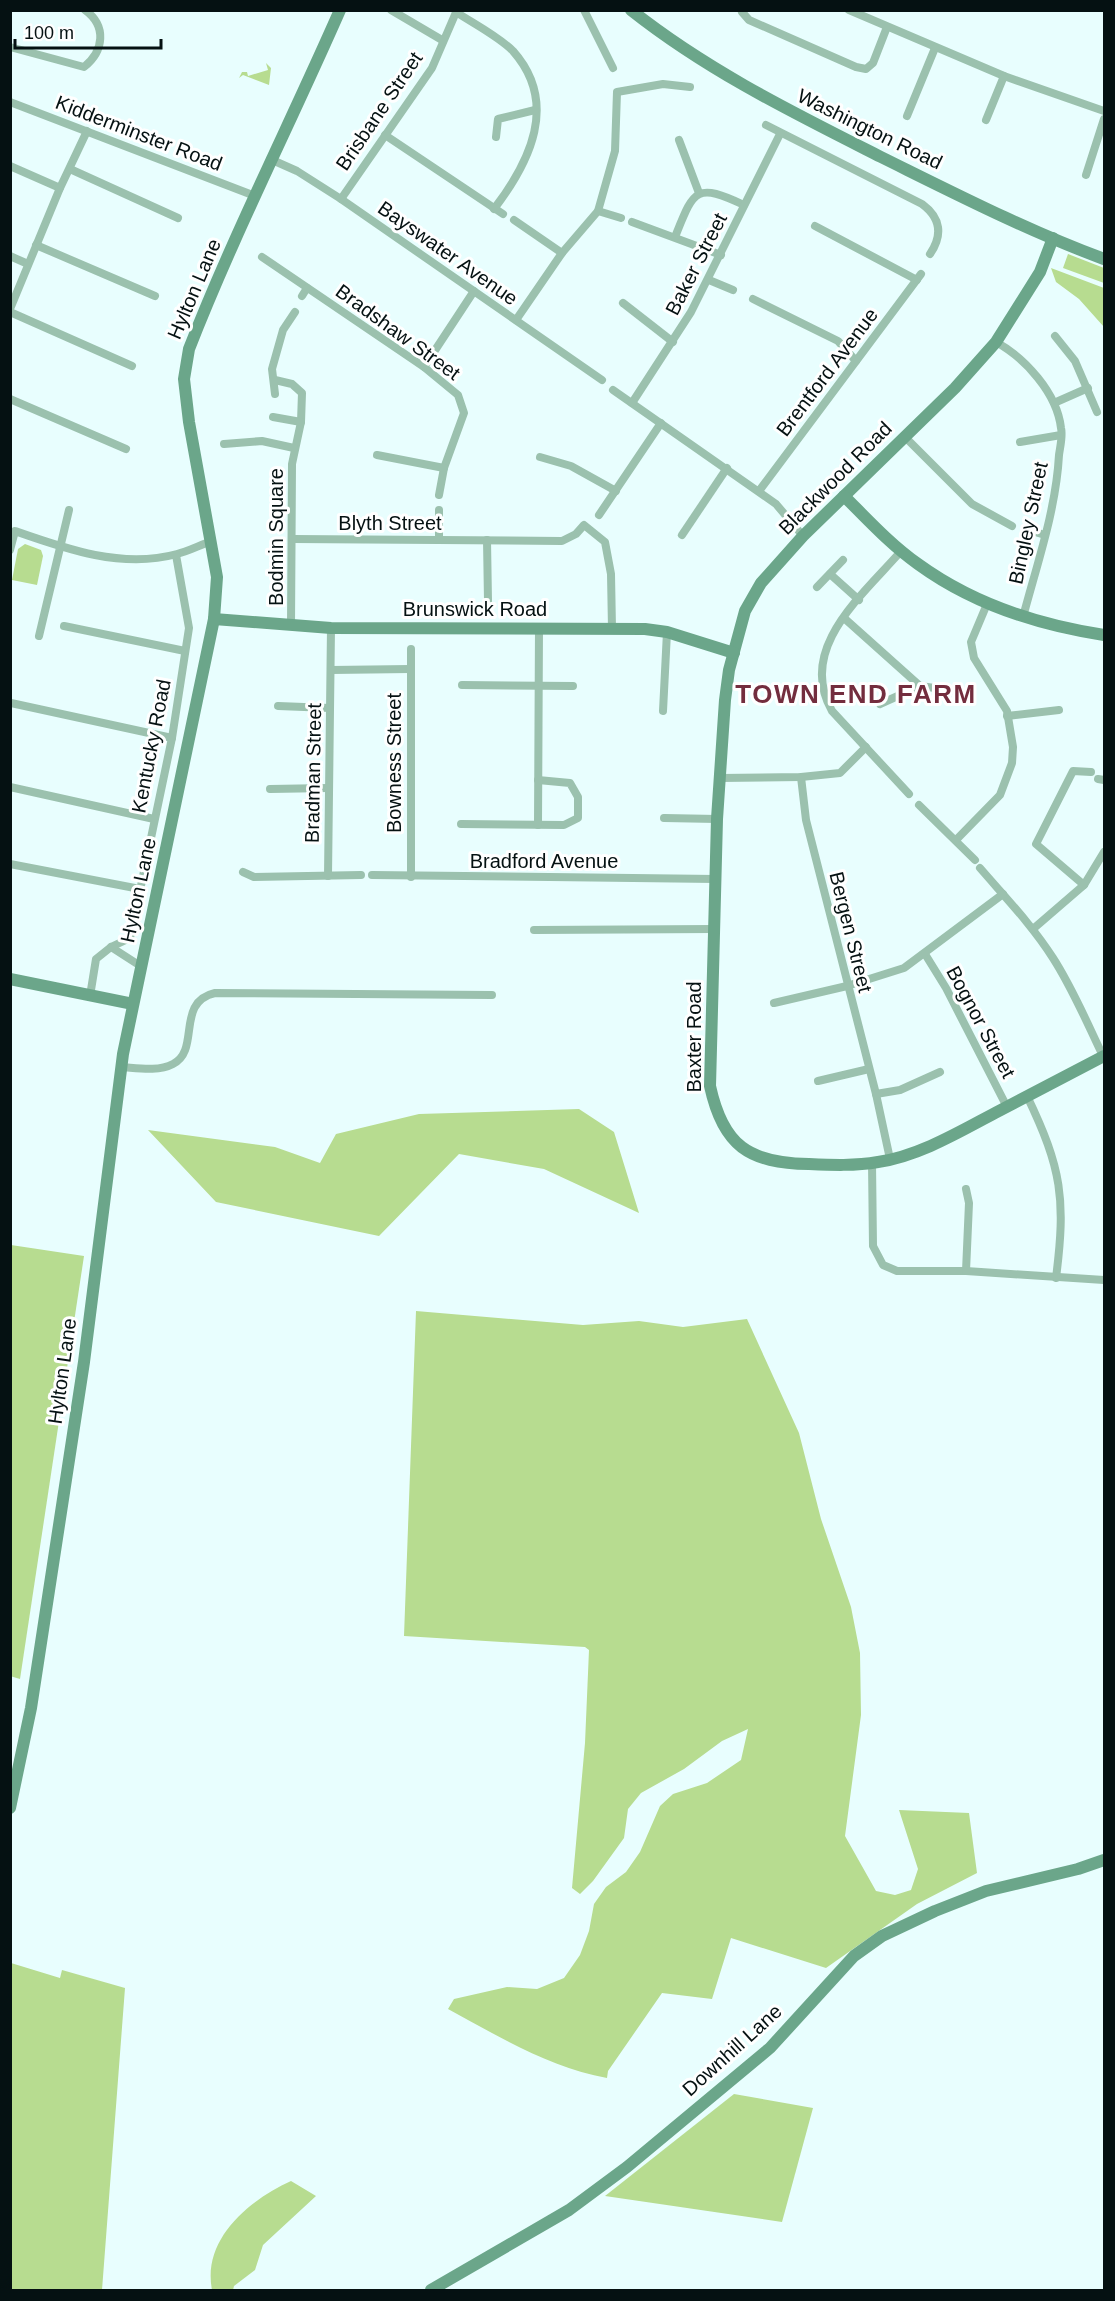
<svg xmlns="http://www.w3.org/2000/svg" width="1115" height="2301" viewBox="0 0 1115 2301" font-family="Arial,sans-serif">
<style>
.green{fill:#b7dc90}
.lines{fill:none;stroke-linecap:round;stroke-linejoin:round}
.street{stroke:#9bc1ae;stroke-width:8}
.secondary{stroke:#6ba68a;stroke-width:12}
.labels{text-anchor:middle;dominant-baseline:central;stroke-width:6;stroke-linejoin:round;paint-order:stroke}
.street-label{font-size:20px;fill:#051112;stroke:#fff}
.district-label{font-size:26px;font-weight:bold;letter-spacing:1.5px;fill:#732d3e;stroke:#fff}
</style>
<rect width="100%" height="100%" fill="#e8fefe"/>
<g class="green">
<path d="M266,63L271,68L269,85L243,75L239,78L242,72H247L248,76L268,70Z"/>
<path d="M1068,254L1104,268V283L1063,268Z"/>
<path d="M1051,268L1104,288V327L1079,299L1056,282Z"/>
<path d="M25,544L41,550L43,556L37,585L12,580L18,549Z"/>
<path d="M579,1109L614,1132L639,1213L544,1169L459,1154L379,1236L216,1202L148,1130L275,1147L320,1163L336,1134L419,1114Z"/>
<path d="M11,1245L84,1256L20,1679L10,1676Z"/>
<path d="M416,1311L583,1325L639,1321L683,1327L747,1319L799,1433L821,1519L851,1607L860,1653L861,1715L845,1836L876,1891L895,1895L911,1890L918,1869L899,1810L969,1813L977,1873L917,1904L826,1968L731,1938L712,1999L662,1993L608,2071L607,2078C550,2068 498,2036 448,2009L454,1999L507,1987L537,1989L564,1978L580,1955L589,1931L594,1904L606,1887L626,1872L640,1852L660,1806L673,1794L707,1783L741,1760L748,1729L722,1741L684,1769L641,1793L628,1809L624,1838L593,1881L580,1894L572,1888L585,1743L589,1650L585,1647L404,1636Z"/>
<path d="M11,1963L60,1978L62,1970L125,1988L102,2290H11Z"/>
<path d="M734,2094L813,2108L782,2222L605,2196Z"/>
<path d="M291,2181L316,2196L263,2245L255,2270L234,2286L233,2290H212C202,2239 249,2200 291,2181Z"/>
</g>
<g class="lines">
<g class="street">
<path d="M391,10L442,40"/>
<path d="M584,10L613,68"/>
<path d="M849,10L1004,76L1104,111"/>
<path d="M456,12C474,24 498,36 513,51C559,103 530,162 494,209"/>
<path d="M742,12L749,20L856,67L866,69L873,63L887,27"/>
<path d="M10,47L84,67C104,51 107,26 85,10"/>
<path d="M10,102L255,196"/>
<path d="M907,116L935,48"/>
<path d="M986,120L1004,76"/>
<path d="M766,125L922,204C941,218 943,235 930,254"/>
<path d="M385,135L503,214"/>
<path d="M496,137L498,119L535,110"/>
<path d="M679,140L699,193"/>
<path d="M270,159L297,171L341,199L602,380"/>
<path d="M10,166L60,188"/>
<path d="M70,169L178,218"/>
<path d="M1086,175L1104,119"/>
<path d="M341,199L432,68L457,10"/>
<path d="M598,211L621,218"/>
<path d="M514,220L562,253"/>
<path d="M632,222L721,255"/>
<path d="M815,226L917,280"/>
<path d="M675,237C694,190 695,182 744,205"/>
<path d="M36,245L155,296"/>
<path d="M10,256L28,264"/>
<path d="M262,257L424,367L458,395L464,413L444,468L439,495"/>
<path d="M709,280L733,290"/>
<path d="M302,296L307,288"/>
<path d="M753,299L838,341L856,361"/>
<path d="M623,303L673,342"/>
<path d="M10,309L60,188L87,131"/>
<path d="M10,312L132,366"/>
<path d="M516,320L562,253L598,211L615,151L617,92L663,84L690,87"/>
<path d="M1055,336L1075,361L1097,412"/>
<path d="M996,342C1025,358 1057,393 1061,428C1063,436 1060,447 1059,455C1056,510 1037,564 1023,617"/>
<path d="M424,367L474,291"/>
<path d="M275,380L292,384L302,393L301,422L292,464L291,626"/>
<path d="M613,390L776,504L803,536"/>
<path d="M275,394L272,369L283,330L295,312"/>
<path d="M10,399L126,449"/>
<path d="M632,403L691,312L780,134"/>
<path d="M1054,403L1088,388"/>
<path d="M273,417L301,422"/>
<path d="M905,437L972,504L1012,526"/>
<path d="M1020,442L1061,435"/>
<path d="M224,444L262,441L294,448"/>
<path d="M377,455L444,468"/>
<path d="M540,457L571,466L616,491"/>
<path d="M759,491L921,274"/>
<path d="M439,510V540"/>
<path d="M599,515L661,423"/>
<path d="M1035,532L1045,535"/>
<path d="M682,535L727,468"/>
<path d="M293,539L562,541L576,534L584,525L605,542L611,574L612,629"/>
<path d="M487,540L488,601"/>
<path d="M10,550L15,531C66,549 122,569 177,554C189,551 200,545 212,541"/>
<path d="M902,550C864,594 796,648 832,711L909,794"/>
<path d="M830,574L859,600"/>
<path d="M817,587L843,560"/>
<path d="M844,618L920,686L964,692"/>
<path d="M64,626L185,651"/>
<path d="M39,636L69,510"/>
<path d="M331,670L410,669"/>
<path d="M462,685L573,686"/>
<path d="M11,703L172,738"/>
<path d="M880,704L920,686"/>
<path d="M278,706L330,708"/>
<path d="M663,711L667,632"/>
<path d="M1007,716L1059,710"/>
<path d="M801,777L806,820L876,1094L890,1159"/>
<path d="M720,778L801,777L840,773L866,747"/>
<path d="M1098,779L1104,780"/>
<path d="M10,787L154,819"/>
<path d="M270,789L328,788"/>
<path d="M919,805L975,860"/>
<path d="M664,818L717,819"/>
<path d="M461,824L564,825L578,818V797L570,783L538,780"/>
<path d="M538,825L539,628"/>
<path d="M956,840L1000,795L1012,763L1013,747L1007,711L974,658L971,642L987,604"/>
<path d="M10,864L140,889"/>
<path d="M980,868C1005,897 1032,925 1053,958C1073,989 1087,1023 1103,1056"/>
<path d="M243,872L254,877L361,875"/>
<path d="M372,875L716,879"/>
<path d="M328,876L331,628"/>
<path d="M411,877V649"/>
<path d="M1084,885L1036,844L1073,771L1091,772"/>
<path d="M1033,929L1084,885L1104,852"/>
<path d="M534,930L714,929"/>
<path d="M111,947L142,967"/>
<path d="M925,954L946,988L1007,1107"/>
<path d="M90,996L96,959L111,947L130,938L172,738L189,628L176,555"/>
<path d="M774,1003L847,986L904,968L1003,894"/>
<path d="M121,1067C137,1068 158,1072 173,1064C201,1050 175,1002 215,993L492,995"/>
<path d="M818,1081L869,1069"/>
<path d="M876,1094L900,1090L940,1072"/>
<path d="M1027,1096C1062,1169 1066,1199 1056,1278"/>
<path d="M872,1163L873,1246L883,1265L897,1271H966L1104,1280"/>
<path d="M966,1189L969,1203L966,1271"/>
</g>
<g class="secondary">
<path d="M631,10C708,71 794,113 881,157C954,193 1028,231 1104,259"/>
<path d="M1053,238L1040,272L996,342L955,388L803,536L761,583L745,611L729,670L725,700L717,819L710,1086C723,1146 749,1163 809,1164C832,1165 855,1166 878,1162C919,1156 959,1132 995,1113C1032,1094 1068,1075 1104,1056"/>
<path d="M844,496C868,520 891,545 918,564C973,604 1038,625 1104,635"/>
<path d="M214,619L331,628L645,629L667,632L734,653"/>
<path d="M10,979L133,1004"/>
<path d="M10,1808L31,1708L84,1362L123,1054L214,619L217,577L189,422L184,379L189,349C234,234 290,124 340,10"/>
<path d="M431,2290L569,2210L627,2167L770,2048L854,1956L882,1936L935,1911L986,1891L1078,1869L1104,1860"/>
</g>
</g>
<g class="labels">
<g class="street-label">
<text transform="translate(379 111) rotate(-56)">Brisbane Street</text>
<text transform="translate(870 129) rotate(26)">Washington Road</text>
<text transform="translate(139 133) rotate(21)">Kidderminster Road</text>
<text transform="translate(448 253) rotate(35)">Bayswater Avenue</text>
<text transform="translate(696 264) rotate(-63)">Baker Street</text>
<text transform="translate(194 289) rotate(-67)">Hylton Lane</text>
<text transform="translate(398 332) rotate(36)">Bradshaw Street</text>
<text transform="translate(827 372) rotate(-53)">Brentford Avenue</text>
<text transform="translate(835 478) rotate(-45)">Blackwood Road</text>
<text x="390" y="523">Blyth Street</text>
<text transform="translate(1028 523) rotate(-78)">Bingley Street</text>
<text transform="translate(276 537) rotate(-90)">Bodmin Square</text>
<text x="475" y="609">Brunswick Road</text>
<text transform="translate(151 746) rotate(-79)">Kentucky Road</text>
<text transform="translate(394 763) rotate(-90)">Bowness Street</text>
<text transform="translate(313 773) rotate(-89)">Bradman Street</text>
<text x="544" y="861">Bradford Avenue</text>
<text transform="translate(138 890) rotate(-78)">Hylton Lane</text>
<text transform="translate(851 932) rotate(76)">Bergen Street</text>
<text transform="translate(981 1022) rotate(62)">Bognor Street</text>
<text transform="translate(694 1037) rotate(-90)">Baxter Road</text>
<text transform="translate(62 1371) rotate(-82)">Hylton Lane</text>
<text transform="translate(732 2050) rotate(-42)">Downhill Lane</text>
</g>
<g class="district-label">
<text x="856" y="694">TOWN END FARM</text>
</g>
</g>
<rect width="1115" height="2301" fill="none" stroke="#051112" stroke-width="24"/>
<path d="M15 39v9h146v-9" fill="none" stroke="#051112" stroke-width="3"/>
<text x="24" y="39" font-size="18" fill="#051112" stroke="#ffffff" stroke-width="4.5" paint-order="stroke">100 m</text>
</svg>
